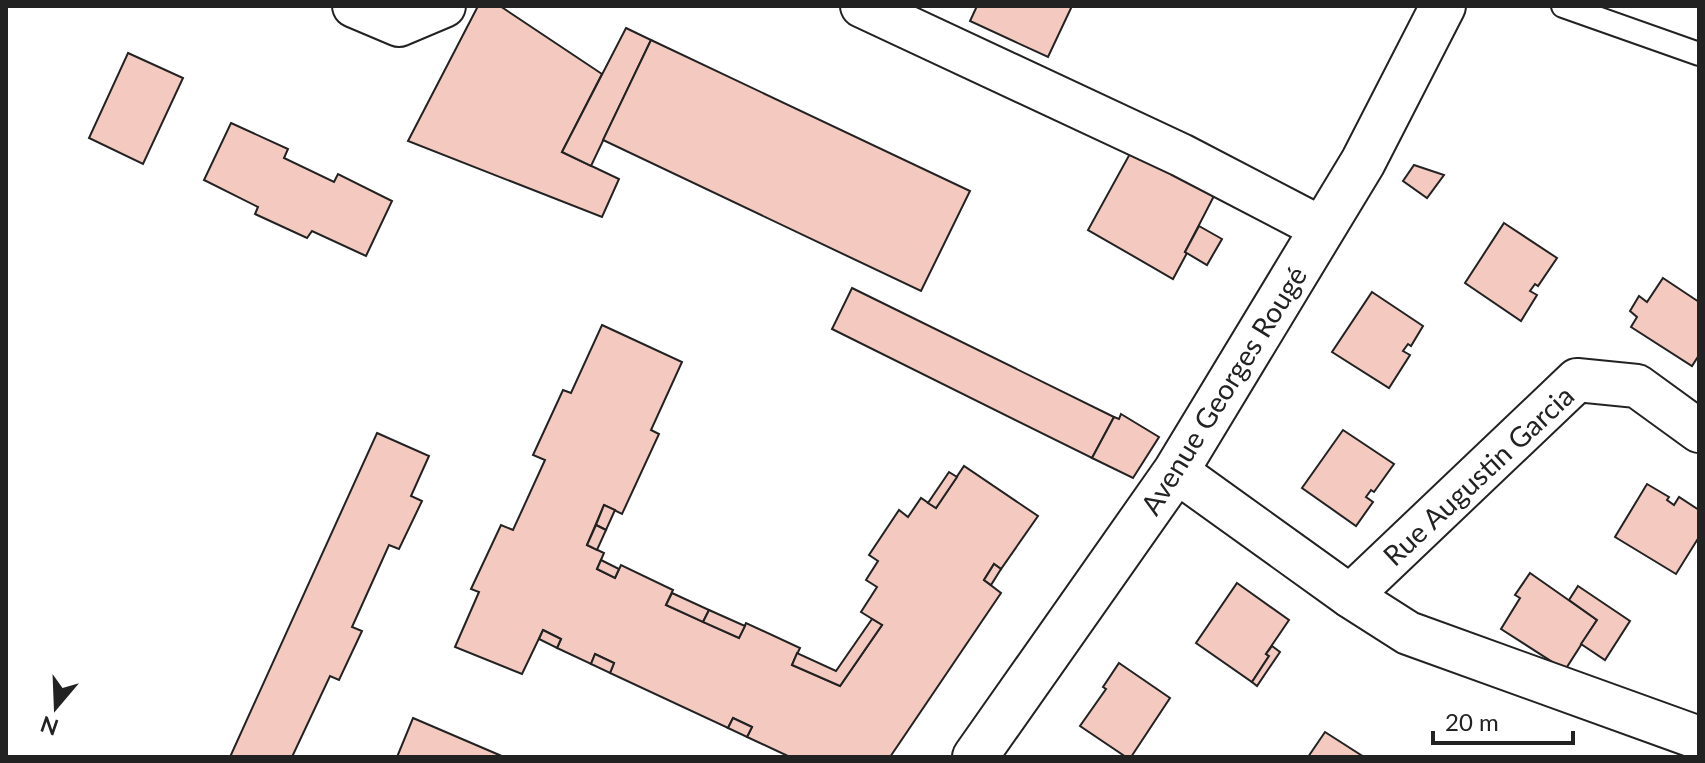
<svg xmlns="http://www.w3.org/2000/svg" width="1705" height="763" viewBox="0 0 1705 763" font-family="Lato,sans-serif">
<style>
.building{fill:#f3c9c0;stroke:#222;stroke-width:2}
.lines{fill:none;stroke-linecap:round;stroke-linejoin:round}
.service-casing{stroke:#222;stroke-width:26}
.minor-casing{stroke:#222;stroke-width:46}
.tertiary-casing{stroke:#222;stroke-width:48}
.service{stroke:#fff;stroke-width:22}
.minor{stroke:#fff;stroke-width:42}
.tertiary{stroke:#fff;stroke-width:44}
.labels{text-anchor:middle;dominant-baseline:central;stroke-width:6;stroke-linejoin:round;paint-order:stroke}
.street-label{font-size:28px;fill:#222;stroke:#fff}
</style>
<rect width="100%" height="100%" fill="#fff"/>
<g class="building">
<path d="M478,6H500L602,74L562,152L619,179L602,217L408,141Z"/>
<path d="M977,6H1072L1048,57L970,21Z"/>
<path d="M626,28L651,40L591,166L562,152Z"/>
<path d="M651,40L970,191L921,291L603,140Z"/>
<path d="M128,53L183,78L143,164L89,138Z"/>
<path d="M231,123L288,149L284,158L334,182L338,174L392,201L366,256L312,231L307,238L255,214L258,207L204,180Z"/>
<path d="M1132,150L1214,196L1185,252L1187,253L1173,279L1088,230Z"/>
<path d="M1414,165L1444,175L1427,198L1403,181Z"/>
<path d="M1504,223L1557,258L1538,286L1535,284L1530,291L1537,295L1521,321L1465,283Z"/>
<path d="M1199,226L1222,239L1207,265L1185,252Z"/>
<path d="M1663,278L1699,302V355L1692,366L1631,327L1637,317L1630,311L1639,296L1647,302Z"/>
<path d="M852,288L1114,417L1092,458L832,329Z"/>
<path d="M1372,292L1423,326L1411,346L1408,344L1403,351L1410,355L1389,388L1332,352Z"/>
<path d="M602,325L682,362L651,430L659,434L622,514L604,505L587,545L604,553L597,569L615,578L621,565L673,590L666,605L739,638L746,623L800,648L792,665L840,686L882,625L861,612L877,587L866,580L878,561L869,555L899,510L908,517L921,498L936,508L964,466L1038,516L1001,569L994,564L984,580L1001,593L890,757H790L747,737L752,727L733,718L728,728L610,673L614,663L595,654L591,664L557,648L561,639L543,630L522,674L455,647L479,592L471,589L501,525L513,530L545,460L533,455L563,390L571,393Z"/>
<path d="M1121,414L1159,437L1133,478L1092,458L1114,417L1119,419Z"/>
<path d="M1343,430L1394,464L1374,492L1371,490L1366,497L1373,502L1356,526L1302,488Z"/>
<path d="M377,433L429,456L411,496L422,501L399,549L389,545L352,627L362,631L339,680L330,676L292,757H230Z"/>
<path d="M949,472L957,477L936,508L928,503Z"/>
<path d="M1647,484L1669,497L1667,500L1674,505L1679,497L1699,510V537L1676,574L1615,537Z"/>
<path d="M604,505L615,510L606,530L596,525Z"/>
<path d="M596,525L606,530L597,550L587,545Z"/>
<path d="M601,560L619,569L615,578L597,569Z"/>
<path d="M994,564L1001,569L991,585L984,580Z"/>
<path d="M1530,573L1597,620L1565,670L1501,629L1520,598L1515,595Z"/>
<path d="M1237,583L1289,620L1266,654L1269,656L1252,682L1196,643Z"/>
<path d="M1578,586L1630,621L1605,660L1581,644L1597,620L1569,600Z"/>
<path d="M672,593L709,610L703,622L666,605Z"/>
<path d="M709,610L745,626L739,638L703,622Z"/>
<path d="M872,619L882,625L840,686L792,665L797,653L836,671Z"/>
<path d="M543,630L561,639L557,648L539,639Z"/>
<path d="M1272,646L1280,652L1257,686L1252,682L1269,656L1266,654Z"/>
<path d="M595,654L614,663L610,673L591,664Z"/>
<path d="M1119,663L1170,698L1131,757H1126L1080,726L1106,689L1103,687Z"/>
<path d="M413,718L504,757H397Z"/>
<path d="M733,718L752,727L747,737L728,728Z"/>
<path d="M1325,732L1364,757H1308Z"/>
</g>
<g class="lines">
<g class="service-casing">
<path id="service" d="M1563,6L1699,54"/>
</g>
<g class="minor-casing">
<g id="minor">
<path d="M354,6L399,25L444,6"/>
<path d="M862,6L1181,155L1323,229"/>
<path d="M1176,471L1350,596L1408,633L1699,738"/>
<path d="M1350,596L1577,380L1637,386L1699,431"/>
</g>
</g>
<g class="tertiary-casing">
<path id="tertiary" d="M975,757L1176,471L1363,162L1443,6"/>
</g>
<use href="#service" class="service"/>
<use href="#minor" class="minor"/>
<use href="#tertiary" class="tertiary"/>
</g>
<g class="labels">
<g class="street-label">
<text transform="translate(1223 390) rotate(-58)">Avenue Georges Rougé</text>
<text transform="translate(1478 475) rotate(-43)">Rue Augustin Garcia</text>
</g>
</g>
<rect width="1705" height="763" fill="none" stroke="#222222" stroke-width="16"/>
<g transform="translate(56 707) rotate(199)" stroke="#ffffff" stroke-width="6" paint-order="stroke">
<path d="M0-6L14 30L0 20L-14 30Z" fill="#222222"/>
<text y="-12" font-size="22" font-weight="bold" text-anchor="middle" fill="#222222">N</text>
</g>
<path d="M1433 731v12h140v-12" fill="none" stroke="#222222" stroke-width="4"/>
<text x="1445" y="731" font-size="24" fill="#222222" stroke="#ffffff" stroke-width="6" paint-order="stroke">20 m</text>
</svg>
